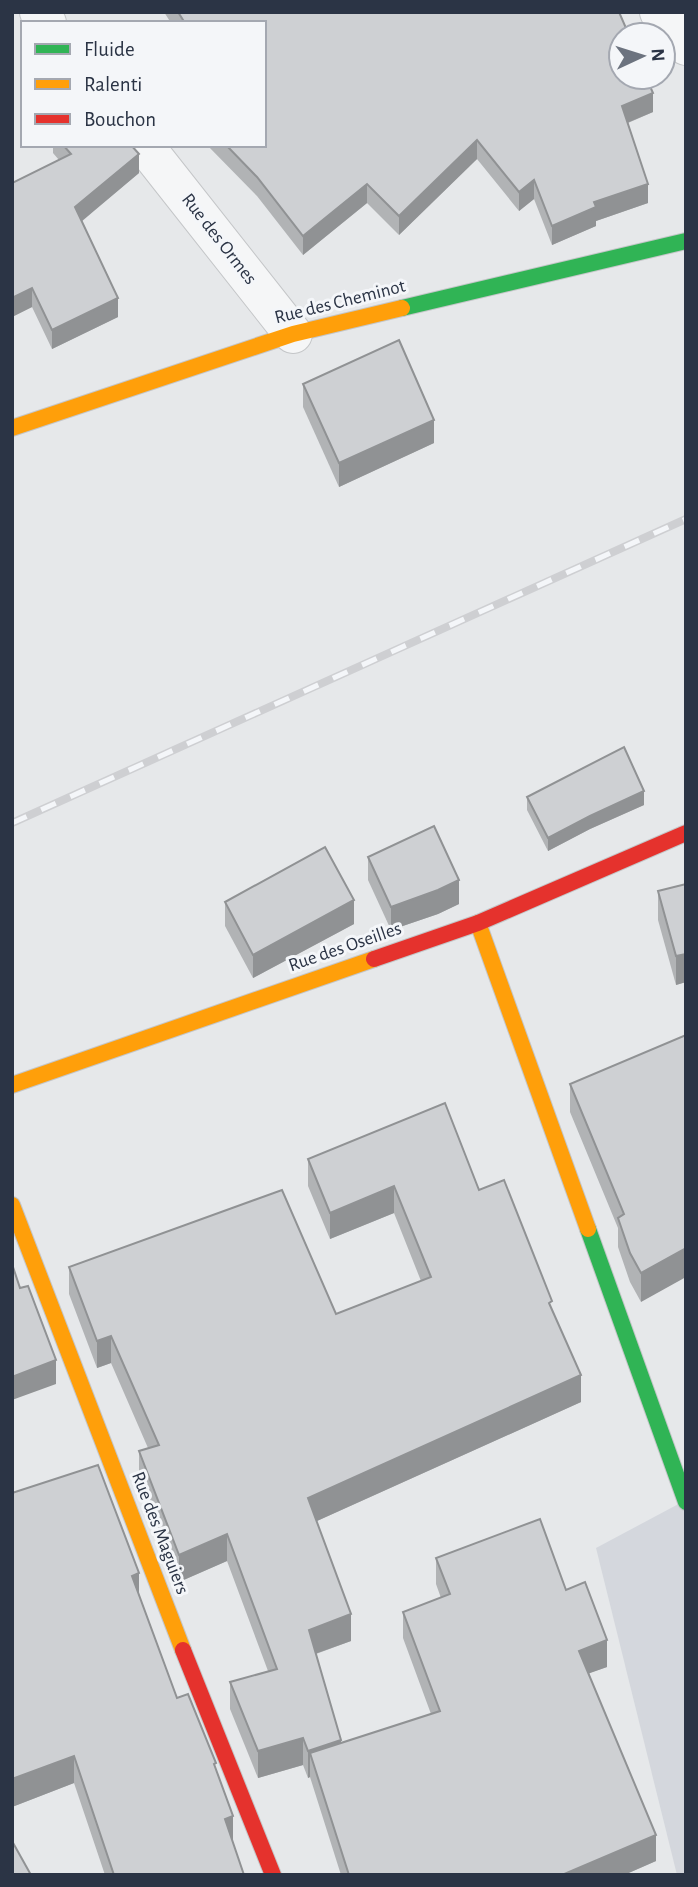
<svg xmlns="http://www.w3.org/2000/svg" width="698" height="1887" viewBox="0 0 698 1887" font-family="'Alegreya Sans',sans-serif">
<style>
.built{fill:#d4d7dd}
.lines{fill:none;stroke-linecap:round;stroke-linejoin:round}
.street-casing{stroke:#c4c6c8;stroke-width:40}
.fast-casing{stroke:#c4c6c8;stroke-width:18}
.slow-casing{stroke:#c4c6c8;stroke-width:18}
.jam-casing{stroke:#c4c6c8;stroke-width:18}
.street{stroke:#f5f6f7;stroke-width:38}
.fast{stroke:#30b455;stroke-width:16}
.slow{stroke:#ff9f0a;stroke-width:16}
.jam{stroke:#e5322d;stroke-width:16}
.rail-casing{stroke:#cecfd2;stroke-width:8}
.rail{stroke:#f4f6f9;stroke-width:5;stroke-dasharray:16;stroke-linecap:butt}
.wall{fill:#b1b3b5}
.shaded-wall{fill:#909294}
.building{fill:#ced0d3;stroke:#909294;stroke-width:2}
.labels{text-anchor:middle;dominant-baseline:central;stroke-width:6;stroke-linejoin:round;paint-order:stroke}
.street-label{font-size:19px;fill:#2b3445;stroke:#f4f6f9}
</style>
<rect width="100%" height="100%" fill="#e6e8ea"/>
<path class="built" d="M686,1500V1875H677L596,1548Z"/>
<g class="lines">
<g class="street-casing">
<g id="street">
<path d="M39,12L47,23"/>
<path d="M659,12L686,46"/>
<path d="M144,145L293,334"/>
</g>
</g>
<g class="fast-casing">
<g id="fast">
<path d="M402,308L686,241"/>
<path d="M588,1229L686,1502"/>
</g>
</g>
<g class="slow-casing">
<g id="slow">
<path d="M12,428L293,334L402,308"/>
<path d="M478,923L588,1229"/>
<path d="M12,1085L374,959"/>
<path d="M12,1205L183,1650"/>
</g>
</g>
<g class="jam-casing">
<g id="jam">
<path d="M374,959L478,923L686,833"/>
<path d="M183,1650L273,1875"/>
</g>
</g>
<use href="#street" class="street"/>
<use href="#fast" class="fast"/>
<use href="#slow" class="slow"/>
<use href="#jam" class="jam"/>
<g class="rail-casing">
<path id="rail" d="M12,823L686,519"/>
</g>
<use href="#rail" class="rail"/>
</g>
<g class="wall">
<path d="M164,12H619L653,112L628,123L648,203L596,221V226L552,245L534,199L519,211L477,159L399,235L367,203L303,255L257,196L207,145H264V23H171Z"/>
<path d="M53,145H131L139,173L81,221L118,317L52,349L32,307L12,317V183L59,160L53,153Z"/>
<path d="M303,384L434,443L339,487L303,407Z"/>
<path d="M527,797L644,805L590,829L548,851L527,810Z"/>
<path d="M368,857L459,904L438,914L391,930L368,880Z"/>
<path d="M686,884V982L676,985L658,920V891Z"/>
<path d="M225,902L354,924L253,978L225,926Z"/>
<path d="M686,1035L641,1302L630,1282L618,1247V1228L570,1112V1084Z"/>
<path d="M308,1159L479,1190L552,1310L581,1402L317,1521L351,1641L316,1654L341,1743L431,1714L403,1638V1612L441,1598L436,1584V1558L566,1590L607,1667L589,1673L656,1861L624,1875H341L310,1777L308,1778L303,1765L258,1778L230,1709V1682L268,1671L227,1561L179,1582L139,1478V1451L148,1448L111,1363L97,1368L69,1294V1267L336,1314L421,1281L394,1213L330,1239L308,1186Z"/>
<path d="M12,1493L139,1597L177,1698L216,1769L233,1842L244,1875H105L74,1783L12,1807Z"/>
</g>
<g class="shaded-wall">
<path d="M653,93V112L622,125V106Z"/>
<path d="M477,140V159L399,235V216Z"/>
<path d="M139,154V173L75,227V207Z"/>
<path d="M534,180V199L519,211V192Z"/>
<path d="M367,184V203L303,255V236Z"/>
<path d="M648,184V203L596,221V226L552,245V226L594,202Z"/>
<path d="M32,288V307L12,317V298Z"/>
<path d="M118,298V317L52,349V330Z"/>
<path d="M434,420V443L339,487V463Z"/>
<path d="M644,791V805L590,829L548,851V838L590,816Z"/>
<path d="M459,880V904L438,914L391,930V907Z"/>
<path d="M354,900V924L253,978V955Z"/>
<path d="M686,954V982L676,985V956Z"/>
<path d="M394,1186V1213L330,1239V1213Z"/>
<path d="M686,1248V1277L641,1302V1273Z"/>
<path d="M111,1336V1363L97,1368V1341Z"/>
<path d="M56,1360V1384L12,1400V1377Z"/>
<path d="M581,1375V1402L308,1525V1498Z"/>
<path d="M227,1534V1561L179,1582V1555Z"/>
<path d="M139,1573V1600L132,1576Z"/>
<path d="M351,1614V1641L309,1656V1630Z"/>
<path d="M607,1640V1667L579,1677V1651Z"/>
<path d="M303,1738V1765L258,1778V1751Z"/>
<path d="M341,1740V1767L310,1753V1777L308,1778V1751Z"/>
<path d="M74,1756V1783L12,1807V1779Z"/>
<path d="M233,1816V1843L225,1819Z"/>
<path d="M656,1835V1861L624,1875H562Z"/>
</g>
<g class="building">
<path d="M178,12H619L629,35H621V77H646L653,93L622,106L648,184L594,202L596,207L552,226L534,180L519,192L477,140L399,216L367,184L303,236L257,177L226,145H264V23H185Z"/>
<path d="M63,145H131L139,154L75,207L118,298L52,330L32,288L12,298V183L71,154Z"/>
<path d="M399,340L434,420L339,463L303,384Z"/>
<path d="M624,747L644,791L590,816L548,838L527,797Z"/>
<path d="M434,826L459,880L438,890L391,907L368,857Z"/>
<path d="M325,847L354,900L253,955L225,902Z"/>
<path d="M686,884V954L676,956L658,891Z"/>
<path d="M686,1035V1248L641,1273L630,1253L618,1218L624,1214L570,1084Z"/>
<path d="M445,1103L479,1190L504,1180L552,1301L549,1303L581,1375L308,1498L351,1614L309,1630L341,1740L308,1751L303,1738L258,1751L230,1682L277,1669L227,1534L179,1555L139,1451L159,1445L111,1336L97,1341L69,1267L282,1190L336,1314L431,1277L394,1186L330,1213L308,1159Z"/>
<path d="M12,1264L20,1288L28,1286L56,1360L12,1377Z"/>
<path d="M98,1465L139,1573L132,1576L177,1698L188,1694L216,1763L214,1764L233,1816L225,1819L244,1875H114L74,1756L12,1779V1493Z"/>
<path d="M540,1519L566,1590L585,1582L607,1640L579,1651L656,1835L562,1875H349L310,1753L440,1711L403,1612L450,1594L436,1558Z"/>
<path d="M12,1841L31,1875H12Z"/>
</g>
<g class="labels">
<g class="street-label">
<text transform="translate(219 239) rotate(52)">Rue des Ormes</text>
<text transform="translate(340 302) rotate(-14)">Rue des Cheminot</text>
<text transform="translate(345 947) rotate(-19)">Rue des Oseilles</text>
<text transform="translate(160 1533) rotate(69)">Rue des Maguiers</text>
</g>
</g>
<rect width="698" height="1887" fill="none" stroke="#2b3445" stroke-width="28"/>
<rect x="21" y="21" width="245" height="126" fill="#f4f6f9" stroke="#a4a8b1" stroke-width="2"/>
<rect x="35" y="44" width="35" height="10" fill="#30b455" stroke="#a4a8b1" stroke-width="2"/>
<text x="84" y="56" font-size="21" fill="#2b3445">Fluide</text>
<rect x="35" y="79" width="35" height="10" fill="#ff9f0a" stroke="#a4a8b1" stroke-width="2"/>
<text x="84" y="91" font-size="21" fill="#2b3445">Ralenti</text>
<rect x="35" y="114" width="35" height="10" fill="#e5322d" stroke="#a4a8b1" stroke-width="2"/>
<text x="84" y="126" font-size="21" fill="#2b3445">Bouchon</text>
<g transform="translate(642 56) rotate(86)"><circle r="33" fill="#f4f6f9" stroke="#a4a8b1" stroke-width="2"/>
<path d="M0-5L12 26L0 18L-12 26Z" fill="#6c737f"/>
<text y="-10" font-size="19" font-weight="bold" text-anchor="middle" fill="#2b3445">N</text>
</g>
</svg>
